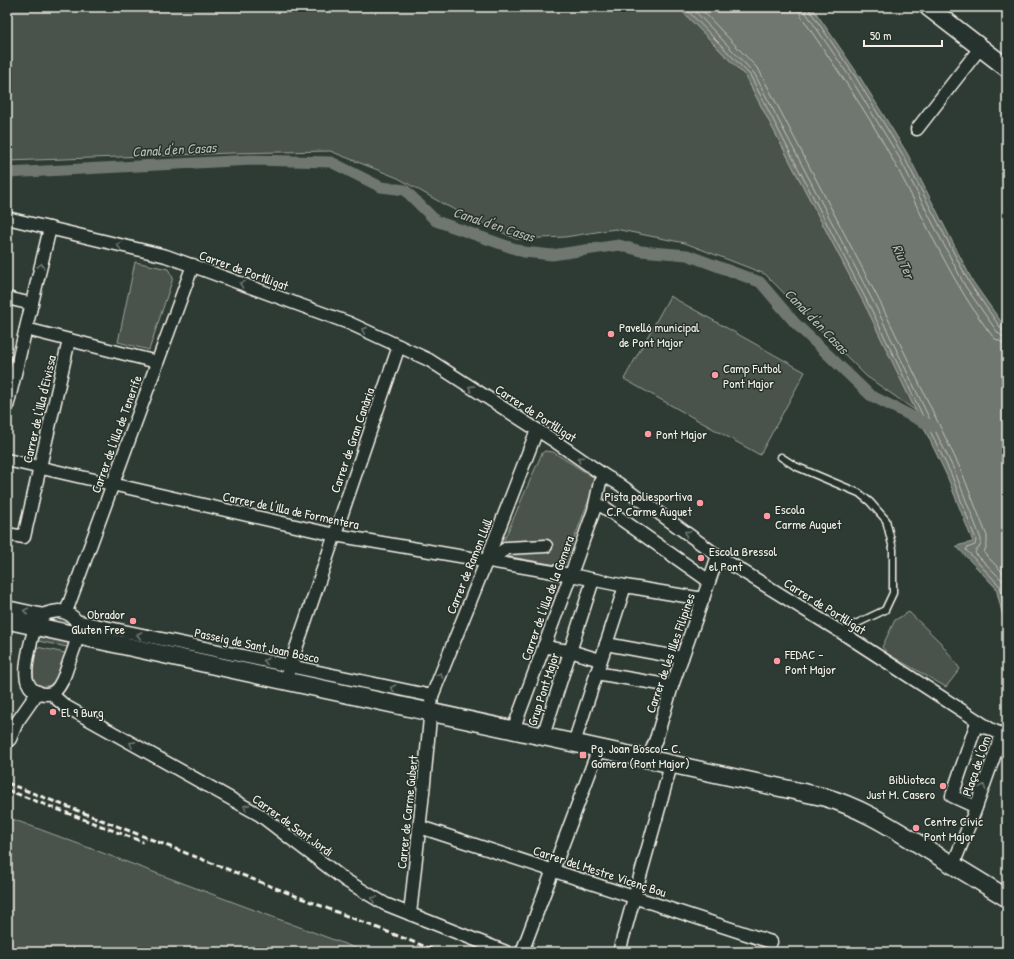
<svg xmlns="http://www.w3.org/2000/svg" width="1014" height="959" viewBox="0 0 1014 959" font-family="'Patrick Hand',sans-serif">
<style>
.green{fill:#48524c;stroke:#9ea29a}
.water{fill:#6f7770;stroke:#a4a8a0}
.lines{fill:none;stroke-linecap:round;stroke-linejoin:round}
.shore{stroke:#bfc0b8;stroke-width:1}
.canal{stroke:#6f7770;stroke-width:11}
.lane-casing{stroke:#f4f1e8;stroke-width:9}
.street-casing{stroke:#f4f1e8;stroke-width:15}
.secondary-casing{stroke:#f4f1e8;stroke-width:20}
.lane{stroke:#26332d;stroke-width:6}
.street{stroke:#26332d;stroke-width:12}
.secondary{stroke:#26332d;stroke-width:17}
.rail{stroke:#f4f1e8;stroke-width:3;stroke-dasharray:6 3;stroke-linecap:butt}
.oneway{stroke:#6e766e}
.poi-dot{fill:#ff9aa2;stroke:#26332d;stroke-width:1.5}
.labels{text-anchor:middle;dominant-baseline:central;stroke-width:3;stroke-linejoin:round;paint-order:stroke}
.street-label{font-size:13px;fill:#f4f1e8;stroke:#26332d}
.poi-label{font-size:13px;fill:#f4f1e8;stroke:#26332d;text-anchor:start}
.water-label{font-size:14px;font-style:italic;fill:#b8bab2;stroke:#26332d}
</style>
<rect width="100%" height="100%" fill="#2e3b34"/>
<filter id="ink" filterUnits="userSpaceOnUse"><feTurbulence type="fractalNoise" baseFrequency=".025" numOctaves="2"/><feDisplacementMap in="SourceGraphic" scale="8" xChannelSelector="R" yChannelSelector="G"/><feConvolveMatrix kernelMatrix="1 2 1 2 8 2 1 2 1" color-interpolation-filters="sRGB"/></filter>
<g filter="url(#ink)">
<g class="green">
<path d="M7,7H678L746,77L868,311L916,411L866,376L765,274L685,243L615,229L565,237L516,239L445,205L398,178L330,151L232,153L7,161Z"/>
<path d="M135,262L168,269L173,278L149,350L118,342Z"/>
<path d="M670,296L805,372L760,455L624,379Z"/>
<path d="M545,451L553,452L593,477L596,481L565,563L562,566L506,556L501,553V547L542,453Z"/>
<path d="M909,612L941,643L960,669L946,687L888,654L882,647L895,620Z"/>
<path d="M54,615L69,621L73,628L44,622Z"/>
<path d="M40,633L70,640L67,647L38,641Z"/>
<path d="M37,647L65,653C60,668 56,696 34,683L31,676Z"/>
<path d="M7,817L366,952H7Z"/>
</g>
<path class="water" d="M678,7H812L858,74L907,153L973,282L1007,330V633L996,588L956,546L973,542L947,476L868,311L746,77Z"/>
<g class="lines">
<g class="shore">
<path d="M684,7L750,75L871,309L951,474L976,540L975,545L967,548L966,550L1000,586L1007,616"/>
<path d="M691,7L754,73L876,307L955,472L981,539C982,548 976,548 975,553L1004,582L1007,594"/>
<path d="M699,7L759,70L881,304L961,470L987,536V544L984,553L1007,577"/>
<path d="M798,7L801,16C833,64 867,111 894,162C926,221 952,285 994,338L1001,342L1007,343"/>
<path d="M804,7L806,13L851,79L899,157L965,286L998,333L1002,336L1007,337"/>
<path d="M809,7L810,11L855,76L903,155L970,284L1002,330L1007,332"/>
</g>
<path class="canal" d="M7,173L252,160L331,162L381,187L405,190L436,221L524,252L552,255L619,245L641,251L687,255L760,282L795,323L870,395L933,427"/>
<g class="lane-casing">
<path id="lane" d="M781,457L795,466L859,493L870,502L886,520L893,549V593L885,610L847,628L844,634"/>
</g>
<g class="street-casing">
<g id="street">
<path d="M917,129L980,48"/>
<path d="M7,218L166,256L349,323L429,360L556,442L605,476L619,484L718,556L844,634L992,730L1002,734L974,813L953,865"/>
<path d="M7,298L32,304"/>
<path d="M26,329L157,362"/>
<path d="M7,407L50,228"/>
<path d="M7,460L335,535L571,575L625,586L703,599"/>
<path d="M596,505L604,507L709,581"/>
<path d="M7,534L24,537L69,340"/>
<path d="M486,562L507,548L546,546"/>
<path d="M7,607L44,615"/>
<path d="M59,611C90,617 76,643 69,662C66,671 63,683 56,690C48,698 32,693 28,683C22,671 33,625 42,616C47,612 53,612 59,611Z"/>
<path d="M66,612L193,265"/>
<path d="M76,621L432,696"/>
<path d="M606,644L682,658"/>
<path d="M544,646L556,649L570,651L600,660"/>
<path d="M288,672L399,346"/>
<path d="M596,673L672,686"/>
<path d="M52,693L57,699L65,706L260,815L345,880L385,904L506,952"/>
<path d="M513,730L574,566L594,510L600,482L605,476"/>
<path d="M543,736L593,580"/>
<path d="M7,742L10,739L17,722L38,692"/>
<path d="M574,743L625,586"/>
<path d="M648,760L657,736L672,686L718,556"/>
<path d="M976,807L952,796L976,725L987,728"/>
<path d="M420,827L771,942"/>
<path d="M410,914L424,783L432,696L486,562L537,430"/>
<path d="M522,952L599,748"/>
<path d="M619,952L671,765"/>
</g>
</g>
<g class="secondary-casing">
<g id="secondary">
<path d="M928,7L1007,68"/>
<path d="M7,620C279,680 551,739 824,797C857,806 888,825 917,843C947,861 977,880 1007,898"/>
</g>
</g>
<use href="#lane" class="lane"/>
<use href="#street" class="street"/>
<use href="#secondary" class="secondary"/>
<g class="rail">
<path d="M7,783L439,952"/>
<path d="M7,790L143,842"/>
</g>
</g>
<defs><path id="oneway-chevron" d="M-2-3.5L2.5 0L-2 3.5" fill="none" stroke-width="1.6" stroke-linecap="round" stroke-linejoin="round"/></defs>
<g class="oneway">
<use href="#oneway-chevron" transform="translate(119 245) rotate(-167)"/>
<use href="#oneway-chevron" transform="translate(41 266) rotate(-77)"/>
<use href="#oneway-chevron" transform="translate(242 284) rotate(-160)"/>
<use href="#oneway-chevron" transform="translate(364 330) rotate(-156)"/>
<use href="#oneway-chevron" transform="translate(471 388) rotate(-147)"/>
<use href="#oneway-chevron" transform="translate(580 459) rotate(-146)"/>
<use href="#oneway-chevron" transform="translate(687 533) rotate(-144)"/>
<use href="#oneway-chevron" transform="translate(26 611) rotate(-168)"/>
<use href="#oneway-chevron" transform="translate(139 635) rotate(-169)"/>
<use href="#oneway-chevron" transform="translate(266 661) rotate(-168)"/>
<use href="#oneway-chevron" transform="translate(440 675) rotate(-68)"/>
<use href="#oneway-chevron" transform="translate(393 688) rotate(-168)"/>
<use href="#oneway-chevron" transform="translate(132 744) rotate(-151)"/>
<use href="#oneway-chevron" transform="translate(983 787) rotate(-70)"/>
<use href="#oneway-chevron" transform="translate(246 807) rotate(-151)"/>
<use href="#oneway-chevron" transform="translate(374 899) rotate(-150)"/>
</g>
</g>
<g class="poi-dot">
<circle cx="611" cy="334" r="4"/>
<circle cx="715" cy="375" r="4"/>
<circle cx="648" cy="434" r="4"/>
<circle cx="700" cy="503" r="4"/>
<circle cx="767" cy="516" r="4"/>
<circle cx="701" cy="558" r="4"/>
<circle cx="133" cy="621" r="4"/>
<circle cx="777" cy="661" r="4"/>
<circle cx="53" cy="712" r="4"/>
<rect x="579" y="751" width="8" height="8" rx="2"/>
<circle cx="943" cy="786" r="4"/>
<circle cx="916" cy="828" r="4"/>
</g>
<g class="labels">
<g class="street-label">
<text transform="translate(244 270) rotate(20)">Carrer de Portlligat</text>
<text transform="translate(39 409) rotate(-77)">Carrer de l'Illa d'Eivissa</text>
<text transform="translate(536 413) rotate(33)">Carrer de Portlligat</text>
<text transform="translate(116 434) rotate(-70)">Carrer de l'Illa de Tenerife</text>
<text transform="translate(352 440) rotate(-71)">Carrer de Gran Canària</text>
<text transform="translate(291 510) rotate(12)">Carrer de l'Illa de Formentera</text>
<text transform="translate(469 566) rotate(-68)">Carrer de Ramon Llull</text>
<text transform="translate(547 598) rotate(-70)">Carrer de l'Illa de la Gomera</text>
<text transform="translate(825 606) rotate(32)">Carrer de Portlligat</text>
<text transform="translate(257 645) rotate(12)">Passeig de Sant Joan Bosco</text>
<text transform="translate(670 653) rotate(-71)">Carrer de les Illes Filipines</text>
<text transform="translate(543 689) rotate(-72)">Grup Pont Major</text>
<text transform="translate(976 766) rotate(-71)">Plaça de l'Om</text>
<text transform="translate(407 812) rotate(-84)">Carrer de Carme Gubert</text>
<text transform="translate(293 825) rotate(36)">Carrer de Sant Jordi</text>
<text transform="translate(600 871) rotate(18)">Carrer del Mestre Vicenç Bou</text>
</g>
<g class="poi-label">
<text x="619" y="327">Pavelló municipal<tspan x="619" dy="15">de Pont Major</tspan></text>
<text x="723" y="368">Camp Futbol<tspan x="723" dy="15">Pont Major</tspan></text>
<text x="656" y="434">Pont Major</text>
<text x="692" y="496" text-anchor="end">Pista poliesportiva<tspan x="692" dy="15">C.P Carme Auguet</tspan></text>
<text x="775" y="509">Escola<tspan x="775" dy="15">Carme Auguet</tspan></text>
<text x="709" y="551">Escola Bressol<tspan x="709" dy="15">el Pont</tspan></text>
<text x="125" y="614" text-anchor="end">Obrador<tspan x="125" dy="15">Gluten Free</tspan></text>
<text x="785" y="654">FEDAC -<tspan x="785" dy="15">Pont Major</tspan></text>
<text x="61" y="712">El 9 Burg</text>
<text x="591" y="748">Pg. Joan Bosco - C.<tspan x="591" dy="15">Gomera (Pont Major)</tspan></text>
<text x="935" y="779" text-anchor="end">Biblioteca<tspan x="935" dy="15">Just M. Casero</tspan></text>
<text x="924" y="821">Centre Cívic<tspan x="924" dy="15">Pont Major</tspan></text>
</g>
<g class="water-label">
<text transform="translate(174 149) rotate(-3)">Canal d'en Casas</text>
<text transform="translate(494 224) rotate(18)">Canal d'en Casas</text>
<text transform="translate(904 261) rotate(67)">Riu Ter</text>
<text transform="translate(817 321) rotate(46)">Canal d'en Casas</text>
</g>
</g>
<rect width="1014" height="959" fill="none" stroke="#26332d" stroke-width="24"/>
<rect x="12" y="12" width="990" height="935" fill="none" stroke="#f4f1e8" stroke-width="1.5" filter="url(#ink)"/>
<path d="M864 40v6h78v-6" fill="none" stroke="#f4f1e8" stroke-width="2"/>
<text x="870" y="40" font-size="12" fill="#f4f1e8" stroke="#26332d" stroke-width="3" paint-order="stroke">50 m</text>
</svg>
